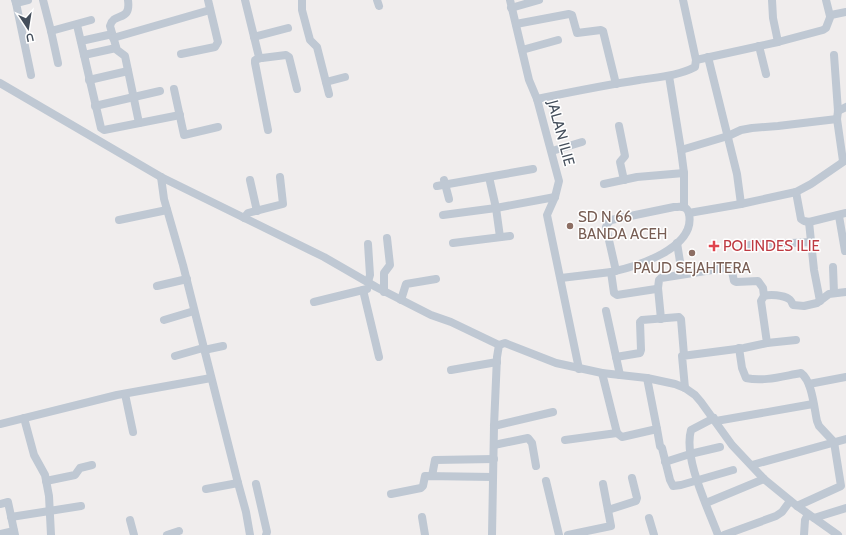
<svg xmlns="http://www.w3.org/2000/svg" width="846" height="535" viewBox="0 0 846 535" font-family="Cabin,sans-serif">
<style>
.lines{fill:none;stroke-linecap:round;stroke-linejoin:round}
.minor{stroke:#bfc8d3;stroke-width:8}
.education-dot{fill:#8d6e63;stroke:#fff;stroke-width:1.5}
.health-dot{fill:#e0444e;stroke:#fff;stroke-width:1.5}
.labels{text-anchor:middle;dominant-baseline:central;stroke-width:3;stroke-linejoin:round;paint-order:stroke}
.street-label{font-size:15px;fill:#444e5b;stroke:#fff}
.education-label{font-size:15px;fill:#785e54;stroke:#fff;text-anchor:start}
.health-label{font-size:15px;fill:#be3a42;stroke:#fff;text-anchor:start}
</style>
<rect width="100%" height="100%" fill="#f0eded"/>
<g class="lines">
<g class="minor">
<path d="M15,0L16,3L28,0"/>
<path d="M43,0L51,31L91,20"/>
<path d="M128,0C131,23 114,11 110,26L117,50L125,56L139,123"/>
<path d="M245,0L259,57L262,58L286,55L289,57L297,89"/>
<path d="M302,0V10L310,40L317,47L329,94"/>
<path d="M377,0L379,6"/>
<path d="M510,0L529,80L537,99L559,181L555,197L547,215L579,369"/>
<path d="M683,0L696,60"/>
<path d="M772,0L773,18L778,42"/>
<path d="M826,0L830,16"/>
<path d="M16,3L31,75"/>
<path d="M511,8L539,0"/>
<path d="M516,24L569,14L572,15L577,33L601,30L603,31L616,84"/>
<path d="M77,25L101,128L104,130L180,115"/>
<path d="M51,31L58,63"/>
<path d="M254,37L288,28"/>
<path d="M113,38L210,10"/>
<path d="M81,41L108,35"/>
<path d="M759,46L766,74"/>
<path d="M522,50L558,40"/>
<path d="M181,54L215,47L218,42L208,0"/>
<path d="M84,55L116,48"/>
<path d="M834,55L838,111L837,119L843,161"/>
<path d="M708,57L737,174L741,204"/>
<path d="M261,58L255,60V63L268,130"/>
<path d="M669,76L681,150L684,173V207"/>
<path d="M89,80L128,71"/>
<path d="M326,82L345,77"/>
<path d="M0,83L161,177L324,257L376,287L431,315L451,322L499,345"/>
<path d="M174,89L184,135L218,127"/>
<path d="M537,99C571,92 605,85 639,80C658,77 678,76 695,67L696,60L778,42L823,30L826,28L831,15L846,12"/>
<path d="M95,106L160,91"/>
<path d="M838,111L846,107"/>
<path d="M619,126L625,156L620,162L624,180"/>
<path d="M681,150L728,136L741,130L752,128L778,126L837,119"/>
<path d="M552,151L582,142"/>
<path d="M161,177L164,199L183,265L238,483L246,512L250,535"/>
<path d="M489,177L496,208L500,237"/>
<path d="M250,180L257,211"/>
<path d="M444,180L449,199"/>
<path d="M604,184L637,177L684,173"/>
<path d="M437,186L533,169"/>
<path d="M796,192L801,219L804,221L809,222L846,213"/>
<path d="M689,213L741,204L796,192L811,184L846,160"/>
<path d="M443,215L496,208L555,197"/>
<path d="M839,216L845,251"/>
<path d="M244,218L248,213L283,204L280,177"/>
<path d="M119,220L167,210"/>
<path d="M809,222L814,270L820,301"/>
<path d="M453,243L510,236"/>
<path d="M677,243L682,274"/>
<path d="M368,244L370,275L368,282"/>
<path d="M750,245L811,242"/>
<path d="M833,267L834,293"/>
<path d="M611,272L614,293L617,295L656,289L658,288L659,280L661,278L731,267L734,281L736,282L758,281L763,288L764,296"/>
<path d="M561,278L611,272C636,267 696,248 689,214C687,205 681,207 674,207L611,220L608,223L606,227L616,271"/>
<path d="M157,286L187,279"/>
<path d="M658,288L661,319"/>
<path d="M363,290L379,357"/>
<path d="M384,292V273L390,265L387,238"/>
<path d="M401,300L406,284L436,279"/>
<path d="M314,302L367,289"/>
<path d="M606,311L620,375"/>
<path d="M164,320L194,311"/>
<path d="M767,343L796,340"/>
<path d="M739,348L742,368L746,378C764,382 783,376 801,373C812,381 814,407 817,421L819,426L834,442L841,486L797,506"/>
<path d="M204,350L223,346"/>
<path d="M175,356L203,348"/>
<path d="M616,357L640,353L641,350L640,322L642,320L679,317L681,319L684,355"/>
<path d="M451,370L497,362"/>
<path d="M602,373L617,433L622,437L657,429L647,378"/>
<path d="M809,384L846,377"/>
<path d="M685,388L682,356L744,348L767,343L761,301L764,296C770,294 783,295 789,299C791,300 792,303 793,305L804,306L817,303L829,294L846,292"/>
<path d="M125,394L133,432"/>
<path d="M24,418L34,455L45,475L49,496L51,535"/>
<path d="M714,418L691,430C683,458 708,508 718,535"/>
<path d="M716,421L813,404"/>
<path d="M0,424L117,395L211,378"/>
<path d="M494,426L553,412"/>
<path d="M657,429L660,446"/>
<path d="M565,440L617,433"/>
<path d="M494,445L528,438L532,443L536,466"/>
<path d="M662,448L670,480L673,486L681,485L733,470"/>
<path d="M665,462L690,454L720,447"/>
<path d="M752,465L846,439"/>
<path d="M432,476L435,460L494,459"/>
<path d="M46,481L75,475L80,468L92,465"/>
<path d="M546,481L559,535"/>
<path d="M256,484L267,532L266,535"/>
<path d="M206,489L238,483"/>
<path d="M391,494L421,488L423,486L425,476L493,477"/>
<path d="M706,503L764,479"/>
<path d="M0,504L8,502L15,535"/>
<path d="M608,510L636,501L637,498L632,478"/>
<path d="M11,517L81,506"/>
<path d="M422,517L425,535"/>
<path d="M649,518L654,535"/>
<path d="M814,518L846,508"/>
<path d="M130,520L134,535"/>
<path d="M0,534L14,531"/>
<path d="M167,535L179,531"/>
<path d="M492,535L494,426L497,357L499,345L505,343L556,363L602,373L647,378L675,384L685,388L695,395L701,402L732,445L764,479L797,506L838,535"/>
<path d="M568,535L611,526L603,484"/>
<path d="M724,535L776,516L782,512L790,501"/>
<path d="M804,535L805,520L808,514"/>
</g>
</g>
<g class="education-dot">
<circle cx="570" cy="226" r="4"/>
<circle cx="692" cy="253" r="4"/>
</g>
<path class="health-dot" d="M712 240h4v4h4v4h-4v4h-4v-4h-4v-4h4z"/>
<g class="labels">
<g class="street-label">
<text transform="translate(561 133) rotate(75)">JALAN ILIE</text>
</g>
<g class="education-label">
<text x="578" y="217">SD N 66<tspan x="578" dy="17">BANDA ACEH</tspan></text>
<text x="692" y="268" text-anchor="middle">PAUD SEJAHTERA</text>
</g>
<g class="health-label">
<text x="723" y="246">POLINDES ILIE</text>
</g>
</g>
<g transform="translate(28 28) rotate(168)" stroke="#ffffff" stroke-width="3" paint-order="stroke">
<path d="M0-3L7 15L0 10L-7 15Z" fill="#444e5b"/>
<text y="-6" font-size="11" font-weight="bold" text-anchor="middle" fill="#444e5b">U</text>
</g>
</svg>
